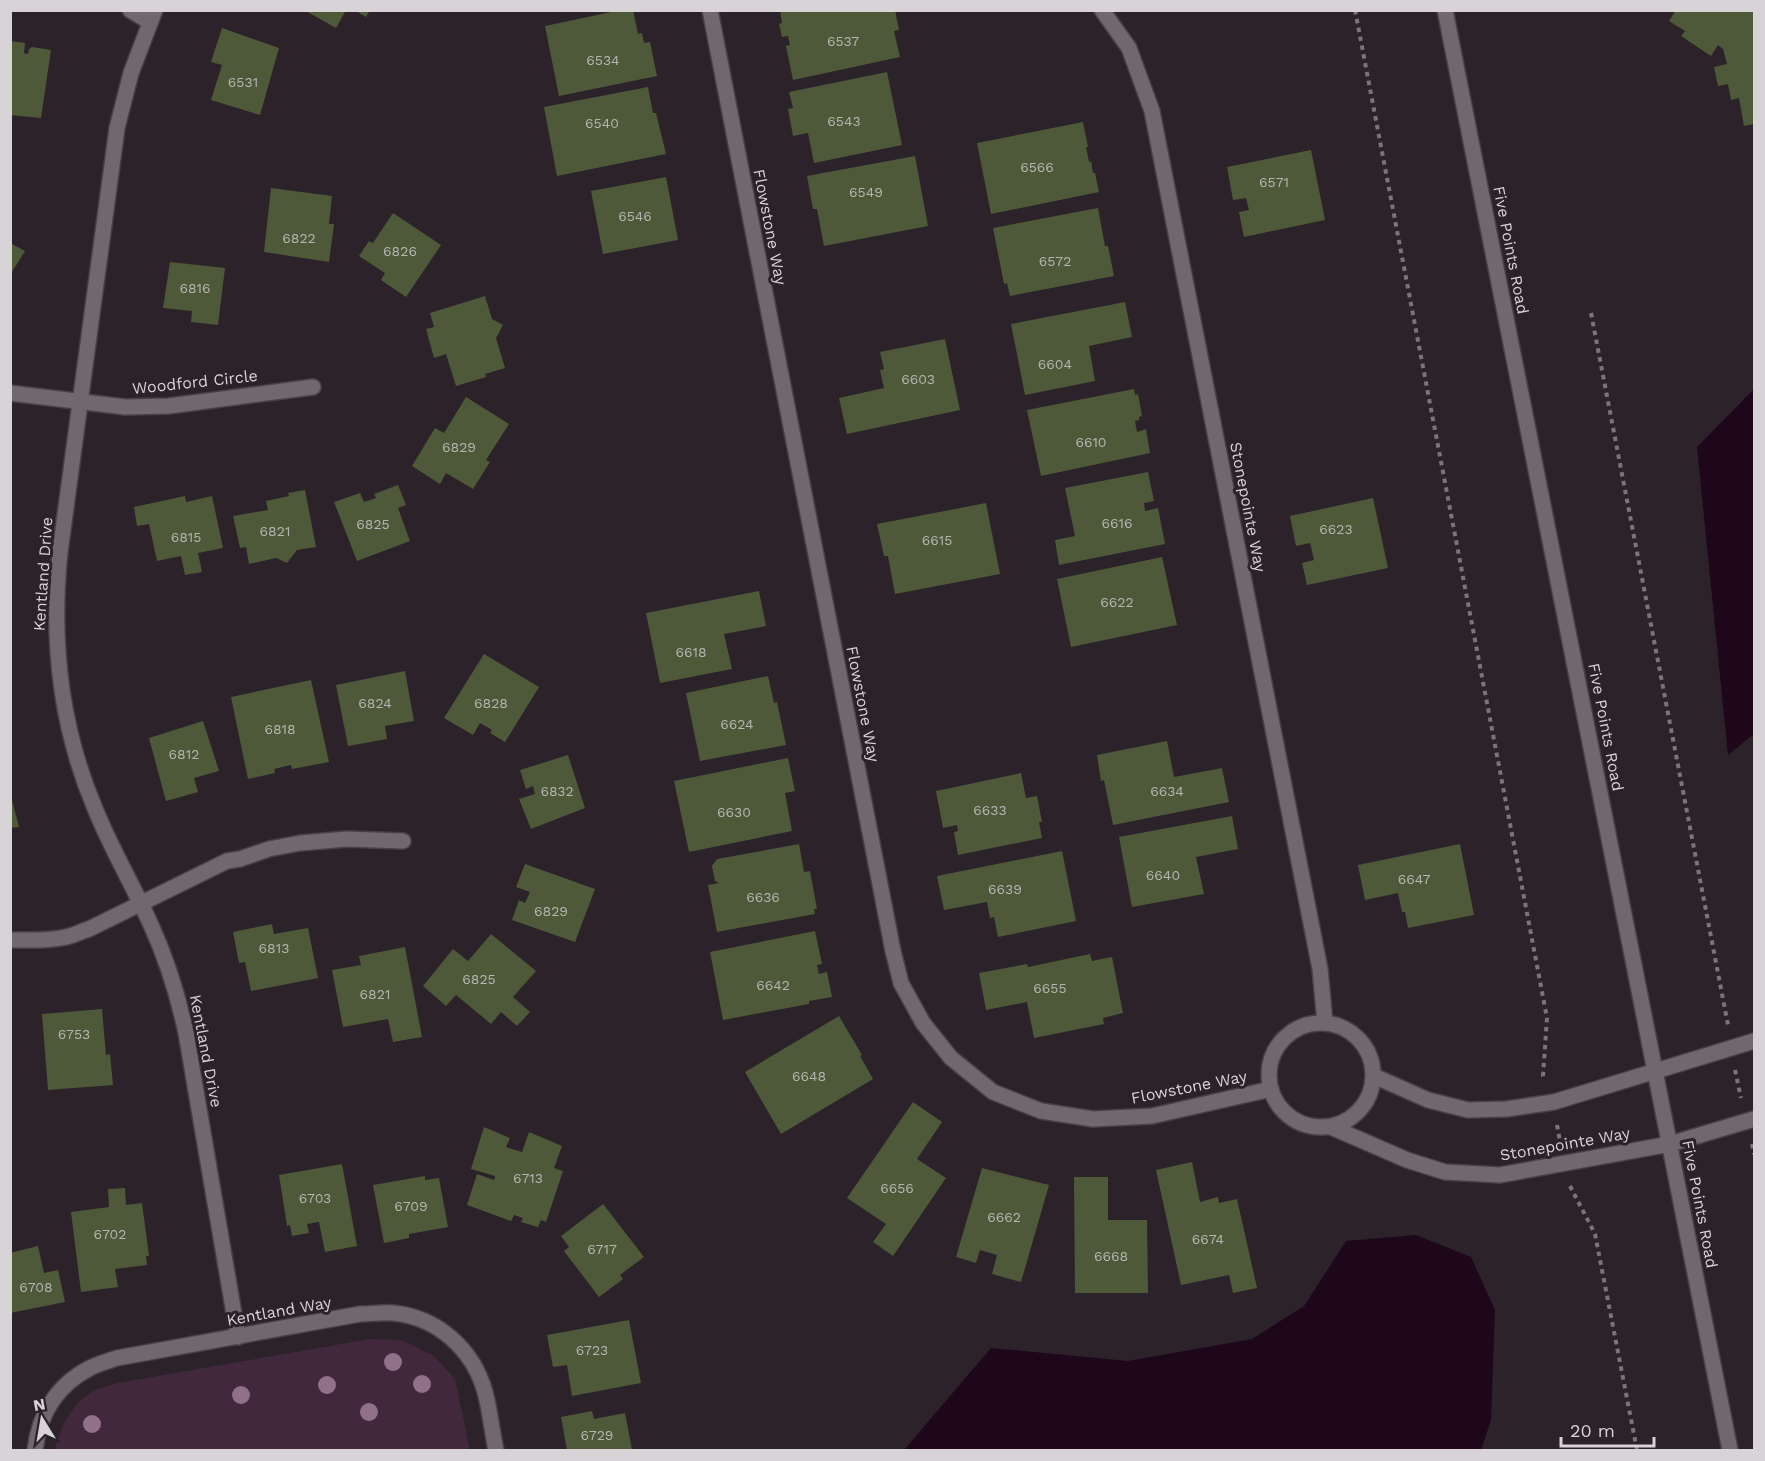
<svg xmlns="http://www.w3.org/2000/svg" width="1765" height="1461" viewBox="0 0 1765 1461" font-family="'Work Sans',sans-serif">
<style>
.green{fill:#42283d}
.water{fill:#1f071b}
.building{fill:#4e5939}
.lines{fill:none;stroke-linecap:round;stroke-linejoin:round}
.minor-casing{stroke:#474045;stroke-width:18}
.path{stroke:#7b757a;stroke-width:4;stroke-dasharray:4.5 4.5;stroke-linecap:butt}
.minor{stroke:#71676f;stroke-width:15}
.tree{fill:#91708a}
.labels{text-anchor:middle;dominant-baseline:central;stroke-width:6;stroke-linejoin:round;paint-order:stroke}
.number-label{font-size:14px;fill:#b6b4b0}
.street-label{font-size:16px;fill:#d8d3d7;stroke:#2b2329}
</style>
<rect width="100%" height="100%" fill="#2b2329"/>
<path class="green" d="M370,1339L401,1340L434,1356L455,1379L470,1450H55C60,1427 72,1403 94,1391C101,1387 110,1386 118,1383Z"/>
<g class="water">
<path d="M1754,389V734L1728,755L1697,447Z"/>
<path d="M1416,1235L1471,1257L1495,1310L1491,1420L1481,1450H904L991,1348L1128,1361L1252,1339L1304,1306L1346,1241Z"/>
</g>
<g class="building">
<path d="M304,10H346L336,28Z"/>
<path d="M354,10H370L366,17Z"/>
<path d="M621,10H633L638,34L642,33L644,43L650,42L657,76L559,96L545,26Z"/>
<path d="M780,10H895L899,30L894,31L900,57L793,80L786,46L790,45L788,36L782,37L779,24L782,23Z"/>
<path d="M1676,10H1754V124L1744,126L1739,98L1731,100L1728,84L1718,86L1714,67L1727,64L1723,49L1718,45L1711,56L1681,36L1685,31L1669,21Z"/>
<path d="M222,28L279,48L260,115L211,100L222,65L211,62Z"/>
<path d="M10,41L25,43L24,53L28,54L29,49L32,47L51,50L41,118L10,115Z"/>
<path d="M887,72L902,145L814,163L808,133L793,136L788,109L793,108L789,92Z"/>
<path d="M648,87L653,113H656L666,154L557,176L544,107Z"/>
<path d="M1083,122L1088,147H1086L1089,162L1091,161L1093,173H1095L1099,192L991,214L977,143Z"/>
<path d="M1311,150L1325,220L1244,237L1239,212L1249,210L1246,198L1233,200L1227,167Z"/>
<path d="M915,156L928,226L824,246L817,209H813L807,176Z"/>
<path d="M666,177L678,240L603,254L591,191Z"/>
<path d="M271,188L332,196L329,224H334L329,262L264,252Z"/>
<path d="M1098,208L1105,246H1108L1114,276L1010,296L1007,283L1004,284L993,228Z"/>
<path d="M393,213L441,245L406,297L381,280L385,273L359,256L369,241L373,243Z"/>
<path d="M10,243L25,251L10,275Z"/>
<path d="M170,262L225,268L218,325L191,322L192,311L163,308Z"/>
<path d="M485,296L492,319L503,325L496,338L505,368L485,374L486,377L456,386L446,354L434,358L426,329L434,327L430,313Z"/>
<path d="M1125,302L1132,337L1089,346L1095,381L1025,395L1011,324Z"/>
<path d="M945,339L960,410L847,434L839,398L884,388L880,370L884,369L880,352Z"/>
<path d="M1134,389L1135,395L1138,394L1142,416L1139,417V420L1135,421L1137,432L1146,429L1150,453L1041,476L1027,410Z"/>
<path d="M466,397L509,424L486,460L490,462L473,489L446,473L440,484L412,466L435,428L444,433Z"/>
<path d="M1148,472L1154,501L1144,503L1145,511L1158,508L1165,544L1059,565L1055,540L1075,536L1065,488Z"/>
<path d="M398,485L406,505L398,508L410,541L357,561L334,502L360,493L364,502L376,498L374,494Z"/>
<path d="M305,490L316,547L297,550L287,563L276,558L249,564L246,547L240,548L233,516L268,510L266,501L289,496L288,493Z"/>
<path d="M185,496L186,502L212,496L223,548L198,553L202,572L185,575L181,556L157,561L149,524L137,526L134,507Z"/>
<path d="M1373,498L1388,568L1307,585L1302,563L1314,560L1310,543L1296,546L1290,516Z"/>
<path d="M986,503L1000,574L895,594L888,556H884L877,524Z"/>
<path d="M1162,557L1177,625L1071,647L1057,579Z"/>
<path d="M759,591L766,626L724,634L732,669L660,683L646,613Z"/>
<path d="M484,654L539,687L505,742L490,733L492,730L480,723L473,735L444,718Z"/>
<path d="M405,671L414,721L385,726L387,739L348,746L336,685Z"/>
<path d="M768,676L774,703L777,702L786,745L700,761L686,693Z"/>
<path d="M311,680L329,762L292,769L291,765L274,769L275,773L248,779L231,697Z"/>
<path d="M203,721L219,771L194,778L198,792L166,801L149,738Z"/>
<path d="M1167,741L1174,777L1222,768L1229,802L1113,825L1104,780L1101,781L1097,755Z"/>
<path d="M568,755L585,808L531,829L519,799L535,794L533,786L526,789L520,770Z"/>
<path d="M788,758L795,791L785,793L792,831L689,852L674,781Z"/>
<path d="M1021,773L1026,798L1037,796L1042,822H1039L1042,838L958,855L954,832L958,831L957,825L943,828L936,791Z"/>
<path d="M10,792L19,827L10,828Z"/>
<path d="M1232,816L1238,849L1196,857L1204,894L1132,907L1119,837Z"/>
<path d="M799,844L804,872L810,871L817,909H814L815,914L717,932L708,885L719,883L715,881L712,866L717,859Z"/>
<path d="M1460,844L1474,915L1408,928L1405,912H1402L1398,893L1365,900L1358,865Z"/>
<path d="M1062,851L1076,921L998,937L994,917L990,918L987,902L944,910L937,876Z"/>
<path d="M525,864L595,889L575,942L512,920L519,900L525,903L530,892L516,887Z"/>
<path d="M272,924L274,934L308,928L318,978L251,991L245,962L239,963L233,932Z"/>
<path d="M815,931L822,964L817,965L819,974L827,972L832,997L809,1001V1004L723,1020L710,952Z"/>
<path d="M491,934L536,971L513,997L530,1012L517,1026L501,1012L491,1024L456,995L446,1006L423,986L453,949L468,961Z"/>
<path d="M405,947L422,1037L393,1042L388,1019L343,1027L332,970L361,965L359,956Z"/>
<path d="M1090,954L1092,961L1112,957L1123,1013L1103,1018L1104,1024L1034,1038L1027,1002L986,1010L979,973L1027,964L1028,967Z"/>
<path d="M102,1009L106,1055L110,1054L113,1085L48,1090L42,1014Z"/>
<path d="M839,1016L862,1055L860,1056L873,1079L781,1134L745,1072Z"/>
<path d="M913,1102L942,1122L917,1159L946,1178L893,1256L873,1242L886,1224L847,1198Z"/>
<path d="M484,1127L510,1138L506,1147L522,1152L529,1132L562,1146L554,1168L563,1171L546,1222L541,1220L538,1227L521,1222L523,1218L514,1215L511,1221L467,1205L477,1174L494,1180L495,1176L471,1169Z"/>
<path d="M1192,1162L1200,1202L1218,1197L1219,1203L1237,1199L1257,1288L1233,1293L1229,1275L1181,1285L1156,1170Z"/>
<path d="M342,1164L357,1246L325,1252L319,1222L307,1224L309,1233L292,1236L290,1225L287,1226L279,1175Z"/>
<path d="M982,1168L1049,1185L1021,1282L992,1274L997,1255L980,1250L976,1263L956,1257Z"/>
<path d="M425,1176V1180L439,1178L448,1227L409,1234V1238L384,1243L373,1185Z"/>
<path d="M1074,1177H1108V1220H1147L1148,1293H1075Z"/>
<path d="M125,1188L126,1205L142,1203L149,1256H146L147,1265L115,1269L118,1287L81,1292L71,1212L109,1207L108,1189Z"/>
<path d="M603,1204L644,1257L620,1275L623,1279L599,1297L564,1251L569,1247L561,1236Z"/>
<path d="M38,1246L44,1273L58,1270L65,1302L10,1313V1253Z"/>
<path d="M629,1320L641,1383L572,1396L567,1365L553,1367L547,1335Z"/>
<path d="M592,1411L594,1419L625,1413L632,1450H567L561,1417Z"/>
</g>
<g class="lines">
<g class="minor-casing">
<g id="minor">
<path d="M130,10L150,22"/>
<path d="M155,10L131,73L117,128L60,552C51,639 60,725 94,806C110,847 133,885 151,925C167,960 178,996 186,1033L238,1337"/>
<path d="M710,10L893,951L901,983L923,1023L951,1058L993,1092L1041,1111L1093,1119L1152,1116L1271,1089"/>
<path d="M1102,10L1129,48L1152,111L1320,969L1325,1023"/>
<path d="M1445,10L1730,1450"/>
<path d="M10,393L125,407L169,406L313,387"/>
<path d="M10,940C30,940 51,941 70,936C77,934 82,931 89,929L227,861L240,859L269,849L300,843L347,839L403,841"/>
<circle cx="1321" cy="1075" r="52"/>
<path d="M1374,1076L1428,1100L1468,1110L1506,1109L1554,1102L1754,1041"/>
<path d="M1331,1127L1407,1160L1445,1172L1500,1175L1670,1144L1754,1119"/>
<path d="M35,1450C39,1414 57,1385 90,1368C98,1364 108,1361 117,1358L360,1314C371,1314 382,1312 393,1313C437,1317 473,1349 485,1392C490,1411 492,1431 496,1450"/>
</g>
</g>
<g class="path">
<path d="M1355,10L1547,1018L1543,1076L1545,1080"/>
<path d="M1591,313L1728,1025"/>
<path d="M1735,1070L1741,1098"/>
<path d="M1557,1125L1560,1141"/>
<path d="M1752,1144L1754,1154"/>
<path d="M1570,1186L1595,1234L1637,1450"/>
</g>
<use href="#minor" class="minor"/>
</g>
<g class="tree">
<circle cx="393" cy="1362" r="9"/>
<circle cx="422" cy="1384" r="9"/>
<circle cx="327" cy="1385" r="9"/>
<circle cx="241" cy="1395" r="9"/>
<circle cx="369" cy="1412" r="9"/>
<circle cx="92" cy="1424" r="9"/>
</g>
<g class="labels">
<g class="number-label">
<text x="843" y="41">6537</text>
<text x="603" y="60">6534</text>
<text x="243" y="82">6531</text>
<text x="844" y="121">6543</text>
<text x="602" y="123">6540</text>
<text x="1037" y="167">6566</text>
<text x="1274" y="182">6571</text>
<text x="866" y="192">6549</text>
<text x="635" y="216">6546</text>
<text x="299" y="238">6822</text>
<text x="400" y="251">6826</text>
<text x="1055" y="261">6572</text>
<text x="195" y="288">6816</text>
<text x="1055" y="364">6604</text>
<text x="918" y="379">6603</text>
<text x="1091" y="442">6610</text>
<text x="459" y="447">6829</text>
<text x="1117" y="523">6616</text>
<text x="373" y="524">6825</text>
<text x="1336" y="529">6623</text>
<text x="275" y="531">6821</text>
<text x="186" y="537">6815</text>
<text x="937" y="540">6615</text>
<text x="1117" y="602">6622</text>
<text x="691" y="652">6618</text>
<text x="375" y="703">6824</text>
<text x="491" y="703">6828</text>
<text x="737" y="724">6624</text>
<text x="280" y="729">6818</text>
<text x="184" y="754">6812</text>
<text x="557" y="791">6832</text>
<text x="1167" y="791">6634</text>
<text x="990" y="810">6633</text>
<text x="734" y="812">6630</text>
<text x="1163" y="875">6640</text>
<text x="1414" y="879">6647</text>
<text x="1005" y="889">6639</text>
<text x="763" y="897">6636</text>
<text x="551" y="911">6829</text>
<text x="274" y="948">6813</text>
<text x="479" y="979">6825</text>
<text x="773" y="985">6642</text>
<text x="1050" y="988">6655</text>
<text x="375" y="994">6821</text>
<text x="74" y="1034">6753</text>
<text x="809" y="1076">6648</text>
<text x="528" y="1178">6713</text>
<text x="897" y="1188">6656</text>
<text x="315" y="1198">6703</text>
<text x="411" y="1206">6709</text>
<text x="1004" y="1217">6662</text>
<text x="110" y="1234">6702</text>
<text x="1208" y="1239">6674</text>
<text x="602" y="1249">6717</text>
<text x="1111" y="1256">6668</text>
<text x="36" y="1287">6708</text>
<text x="592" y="1350">6723</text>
<text x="597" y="1435">6729</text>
</g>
<g class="street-label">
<text transform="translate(770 227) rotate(79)">Flowstone Way</text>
<text transform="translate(1511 250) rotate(79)">Five Points Road</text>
<text transform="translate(195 382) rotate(-6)">Woodford Circle</text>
<text transform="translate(1248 507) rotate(79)">Stonepointe Way</text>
<text transform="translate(43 574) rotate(-86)">Kentland Drive</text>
<text transform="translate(863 704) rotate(79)">Flowstone Way</text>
<text transform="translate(1606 727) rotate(79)">Five Points Road</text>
<text transform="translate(206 1051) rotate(79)">Kentland Drive</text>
<text transform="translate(1189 1087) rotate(-11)">Flowstone Way</text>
<text transform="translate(1565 1144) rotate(-10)">Stonepointe Way</text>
<text transform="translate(1700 1204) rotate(79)">Five Points Road</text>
<text transform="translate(279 1311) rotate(-10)">Kentland Way</text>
</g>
</g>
<rect width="1765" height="1461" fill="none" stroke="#d8d3d7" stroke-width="24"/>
<g transform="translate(42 1419) rotate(349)" stroke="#2b2329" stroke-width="4.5" paint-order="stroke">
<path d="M0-4.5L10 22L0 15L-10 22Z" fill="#d8d3d7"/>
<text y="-9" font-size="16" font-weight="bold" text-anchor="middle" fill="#d8d3d7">N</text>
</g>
<path d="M1561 1437v9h93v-9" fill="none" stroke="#d8d3d7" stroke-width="3"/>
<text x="1570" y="1437" font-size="18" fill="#d8d3d7" stroke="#2b2329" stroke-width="4.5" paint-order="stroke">20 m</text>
</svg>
